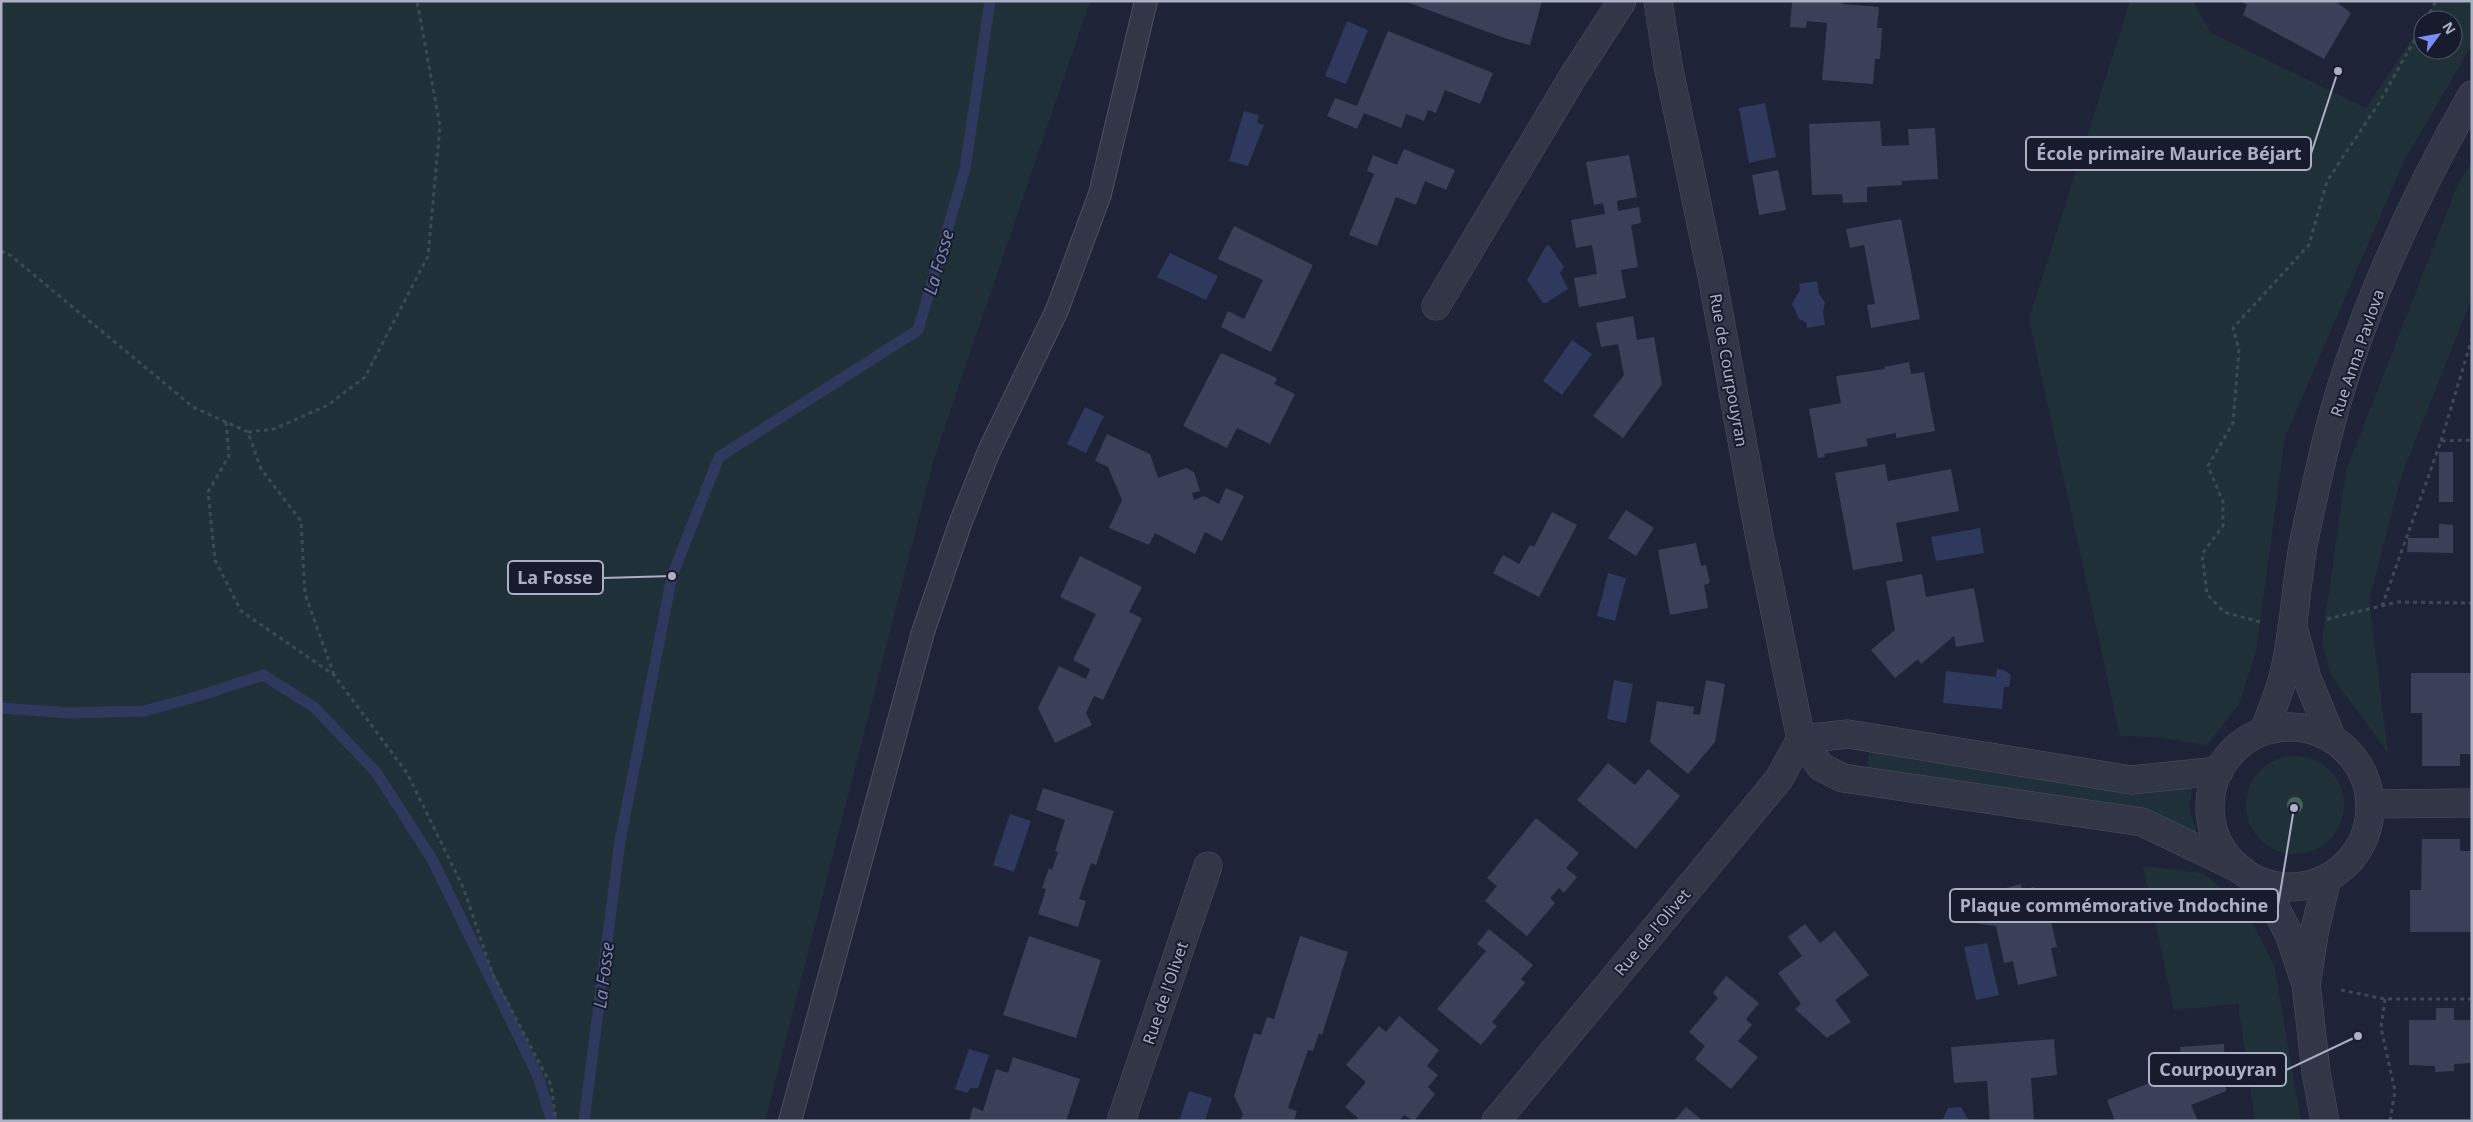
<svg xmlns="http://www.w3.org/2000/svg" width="2473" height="1122" viewBox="0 0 2473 1122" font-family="'Noto Sans',sans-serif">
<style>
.green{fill:#203038}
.water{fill:#2f385d}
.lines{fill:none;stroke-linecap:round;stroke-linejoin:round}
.stream{stroke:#2f385d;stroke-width:11}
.building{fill:#3a4057}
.service-casing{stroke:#4d5062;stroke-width:24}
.minor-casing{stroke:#4d5062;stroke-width:29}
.tertiary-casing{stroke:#4d5062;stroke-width:29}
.path{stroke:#3b4b52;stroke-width:3;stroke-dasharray:4 4;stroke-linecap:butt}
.service{stroke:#323647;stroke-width:22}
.minor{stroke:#323647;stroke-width:28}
.tertiary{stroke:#323647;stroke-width:28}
.tree{fill:#44625c}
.labels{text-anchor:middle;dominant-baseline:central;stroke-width:4;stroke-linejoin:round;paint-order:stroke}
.street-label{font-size:16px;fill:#acb0c4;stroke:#181b2b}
.water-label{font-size:18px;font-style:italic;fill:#7a85b2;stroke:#181b2b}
.leader{fill:none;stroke:#acb0c4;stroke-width:2}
.callout-dot{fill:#acb0c4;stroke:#181b2b;stroke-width:2}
.callout{fill:#181b2b;stroke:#acb0c4;stroke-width:2}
.callout-label{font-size:18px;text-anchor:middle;font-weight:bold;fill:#acb0c4}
</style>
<rect width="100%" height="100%" fill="#1f2337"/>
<g class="green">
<path d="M1,1H1090L934,459L765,1121H1Z"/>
<path d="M2130,1H2193L2211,33L2366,108L2423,22V50H2453V20H2424L2436,1H2472V45L2404,161L2285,437L2256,652L2239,704L2207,745L2155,737L2120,736L2029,319Z"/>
<path d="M2472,161V298L2402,474L2369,600L2388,753L2331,675L2322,642L2346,471L2458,184Z"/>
<path d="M1869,751L2141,793L2193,786L2189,808L2197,833L1867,773Z"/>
<circle cx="2295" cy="805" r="49"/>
<path d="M2143,866L2203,873L2244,907L2274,965L2301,1121H2255L2238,1004L2174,1010Z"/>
</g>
<g class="water">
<path d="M1347,21L1368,30L1346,84L1325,76Z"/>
<path d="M1765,103L1776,157L1749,163L1739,108Z"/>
<path d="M1244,111L1259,115L1257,123L1264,125L1248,166L1229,161Z"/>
<path d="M1549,245L1564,267L1560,273L1568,289L1546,303H1543L1527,280L1546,246Z"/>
<path d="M1170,253L1218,276L1206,300L1157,277Z"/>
<path d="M1817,281L1819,294L1825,302L1823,312L1825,325L1807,328L1806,322L1799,319L1792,304L1800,290L1799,284Z"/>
<path d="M1572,340L1592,354L1562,395L1543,381Z"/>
<path d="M1085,407L1104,416L1086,453L1067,444Z"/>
<path d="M1980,528L1984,553L1936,561L1931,537Z"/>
<path d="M1608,573L1626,578L1615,621L1597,616Z"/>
<path d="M1997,669L2004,670L2011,675L2009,687H2004L2002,709L1943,703L1946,671L1996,677Z"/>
<path d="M1614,680L1633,684L1626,723L1607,719Z"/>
<path d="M1010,814L1031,821L1014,872L993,865Z"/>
<path d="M1987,943L1999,995L1976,1000L1964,947Z"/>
<path d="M969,1049L989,1055L978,1088H971L967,1093L955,1089Z"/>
<path d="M1189,1091L1212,1098L1205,1121H1179Z"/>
<path d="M1961,1107L1969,1121H1942L1948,1108Z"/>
</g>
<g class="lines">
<g class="stream">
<path d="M1,708L69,713L144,711L199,696L263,675L314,707L376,772L432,859L537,1074L552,1121"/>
<path d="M584,1121L620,841L672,576L719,457L918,330L965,169L990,1"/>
</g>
</g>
<g class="building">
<path d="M1404,1H1542L1530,45L1504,38Z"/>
<path d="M1843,1L1842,4L1879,7L1877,28H1882L1880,59H1875L1873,84L1822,80L1827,23L1807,21L1806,28L1790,27L1792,2Z"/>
<path d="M2241,1H2335L2351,13L2324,59L2243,15L2247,5Z"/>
<path d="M1388,31L1493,73L1480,104L1445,90L1436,113L1428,110L1424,121L1406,114L1401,128L1364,113L1357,129L1327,116L1335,98L1357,106Z"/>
<path d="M1880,121L1882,146L1909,145L1908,129L1935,128L1938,179L1902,181V185L1867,187V202L1843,203L1842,194L1812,195L1809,124Z"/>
<path d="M1404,149L1455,170L1446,190L1425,181L1416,205L1396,197L1377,246L1349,235L1374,174L1367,171L1373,155L1397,165Z"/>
<path d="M1629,155L1637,197L1617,201L1618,211L1639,207L1641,223L1631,225L1638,267L1621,270L1626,298L1579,307L1574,278L1597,274L1592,245L1576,248L1571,220L1605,214L1603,203L1594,205L1586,162Z"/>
<path d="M1778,170L1786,210L1759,215L1752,175Z"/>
<path d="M1901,219L1920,319L1871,328L1867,305L1875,304L1864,245L1850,248L1846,229Z"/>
<path d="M1234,226L1313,265L1271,352L1221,327L1228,311L1244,319L1263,280L1218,259Z"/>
<path d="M1633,316L1637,340L1654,337L1662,384L1623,438L1593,416L1624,375L1618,344L1601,347L1596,323Z"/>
<path d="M1221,353L1277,378L1274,384L1295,394L1270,444L1237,428L1227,448L1183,426Z"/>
<path d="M1909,362L1911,374L1924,372L1935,431L1896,438V433L1866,439L1868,446L1824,454L1825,457L1818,458L1809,409L1841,403L1836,376L1885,369L1884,367Z"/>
<path d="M1107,434L1150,454L1158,478L1186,468L1194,472L1200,491L1192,493L1194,500L1204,496L1219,504L1226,488L1244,496L1222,541L1205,532L1195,554L1155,533L1149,545L1109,528L1122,500L1108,467L1095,461Z"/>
<rect x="2439" y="452" width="14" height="50"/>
<path d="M1885,464L1888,481L1951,469L1959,511L1896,523L1903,561L1853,570L1835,473Z"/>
<path d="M1626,510L1654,528L1636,556L1608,538Z"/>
<path d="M1552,512L1577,525L1539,597L1493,573L1503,555L1519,564L1530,545L1534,547Z"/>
<path d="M2439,524L2453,525V553L2407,552L2408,538H2439Z"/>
<path d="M1696,543L1701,566L1706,565L1710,583L1704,585L1708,608L1670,615L1658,550Z"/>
<path d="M1080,556L1142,587L1129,612L1142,618L1103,700L1094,696L1086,713L1092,725L1055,743L1038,708L1059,666L1086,679L1090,669L1073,660L1096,614L1060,597Z"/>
<path d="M1922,574L1926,597L1974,588L1984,642L1956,647L1954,636L1921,664L1918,659L1895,678L1871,650L1895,630L1886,581Z"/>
<path d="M2411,673H2472V754H2460V766H2422V713H2411Z"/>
<path d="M1706,680L1725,684L1715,742L1688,774L1650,742L1657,701L1694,707L1693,714L1700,715Z"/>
<path d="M1608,763L1635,785L1648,769L1680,796L1636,849L1577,800Z"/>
<path d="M1043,788L1114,811L1096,865L1091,863L1079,899L1086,901L1078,927L1038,914L1046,889L1042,888L1049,868L1052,870L1058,852L1055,851L1065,820L1036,810Z"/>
<path d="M1536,818L1579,853L1566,868L1577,877L1564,893L1559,888L1550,898L1555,903L1527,936L1485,901L1497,886L1487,878Z"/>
<path d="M2422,839H2460V851H2472V932H2410V890H2421Z"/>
<path d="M2021,884V890L2034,887L2036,895L2044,893L2057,947L2051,948L2057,976L2018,985L2013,961L2004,963L1996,926L1951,920L1956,892L1988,897L2007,893L2006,888Z"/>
<path d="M1805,924L1820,943L1835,931L1869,975L1835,1000L1851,1022L1827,1038L1795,1009L1801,1004L1778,973L1802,956L1788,937Z"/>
<path d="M1489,929L1533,965L1521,979L1525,983L1492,1022L1497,1026L1481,1045L1437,1009L1486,951L1477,944Z"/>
<path d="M1029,936L1101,960L1076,1038L1003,1015Z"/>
<path d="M1300,936L1348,952L1322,1035L1319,1033L1313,1051L1308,1050L1288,1108L1297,1111L1294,1121H1240L1243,1114L1234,1096L1254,1033L1261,1035L1267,1017L1274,1019Z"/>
<path d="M1726,976L1759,1003L1746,1019L1752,1025L1738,1041L1758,1057L1731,1089L1695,1059L1705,1046L1689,1032L1718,998L1713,993Z"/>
<path d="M2436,1008H2454V1020H2472V1063L2454,1064V1071L2435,1072V1066L2409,1065V1020H2436Z"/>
<path d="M1399,1016L1439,1050L1427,1066L1438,1075L1428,1087L1435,1094L1414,1121L1404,1115L1399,1121H1355L1358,1118L1345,1107L1366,1082L1346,1065L1379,1026L1386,1032Z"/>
<path d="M2054,1039L2057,1075L2031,1078L2034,1121H1990L1987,1081L1954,1083L1951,1047Z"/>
<path d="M2224,1044L2226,1091L2191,1105L2198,1121H2115L2107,1100L2182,1070L2180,1047Z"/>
<path d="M1013,1057L1080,1079L1066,1121H969L973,1107L983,1111L996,1069L1008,1073Z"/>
<path d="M1686,1107L1703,1121H1674Z"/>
</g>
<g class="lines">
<g class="service-casing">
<path id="service" d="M790,1121L923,632L960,524L989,451L1057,310L1100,194L1146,1"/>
</g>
<g class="minor-casing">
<g id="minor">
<path d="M1658,1L1668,65L1712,276L1760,539L1801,739L1821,767L1843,778L2142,822L2242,870"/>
<path d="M1436,306L1574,75L1622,1"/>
<path d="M1801,739L1848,734L2131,780L2219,771"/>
<path d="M2370,804L2472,803"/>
<path d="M1121,1121L1208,866"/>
<path d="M1496,1121L1779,779L1801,739"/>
</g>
</g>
<g class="tertiary-casing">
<g id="tertiary">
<path d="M2294,631L2307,678L2332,739"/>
<circle cx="2290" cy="807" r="80"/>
<path d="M2264,731C2270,714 2277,698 2282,681C2294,637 2295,591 2303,546C2309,514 2317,482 2324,451C2352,331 2411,201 2472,95"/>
<path d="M2262,882L2289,934L2306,984L2316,1072L2325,1121"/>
<path d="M2307,980L2314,934L2327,878"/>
</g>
</g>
<g class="path">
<path d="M2426,20L2436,1"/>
<path d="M1,251L10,255L193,407L248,432L261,469L301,521L305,594L334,675"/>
<path d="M226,422L229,456L208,492L215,560L241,611L334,675L407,773L463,887L493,975L551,1085L556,1121"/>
<path d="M248,432L274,429L328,405L365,377L428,256L440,126L417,1"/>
<path d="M2441,441L2472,338"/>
<path d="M2382,606L2441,441L2472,440"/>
<path d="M2327,619L2398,602L2472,603"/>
<path d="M2260,622L2224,612L2207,594L2202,554L2223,526V502L2208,466L2233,423L2239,349L2233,328L2309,245L2327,181L2379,103L2423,25"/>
<path d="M2341,990L2385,999H2472"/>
<path d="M2385,999L2381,1028L2395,1091L2390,1121"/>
</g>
<use href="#service" class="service"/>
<use href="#minor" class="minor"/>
<use href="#tertiary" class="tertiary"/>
</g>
<circle class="tree" cx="2295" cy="805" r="8"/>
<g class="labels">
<g class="street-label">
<text transform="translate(2357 353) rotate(-71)">Rue Anna Pavlova</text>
<text transform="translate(1729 370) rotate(80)">Rue de Courpouyran</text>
<text transform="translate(1652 932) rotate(-50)">Rue de l'Olivet</text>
<text transform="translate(1165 993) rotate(-71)">Rue de l'Olivet</text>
</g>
<g class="water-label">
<text transform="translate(938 262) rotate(-74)">La Fosse</text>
<text transform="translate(603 975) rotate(-83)">La Fosse</text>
</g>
</g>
<path class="leader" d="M2338 71L2311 154M672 576L603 578M2294 808L2278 906M2358 1036L2286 1070"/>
<g class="callout-dot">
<circle cx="2338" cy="71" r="5"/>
<circle cx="672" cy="576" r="5"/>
<circle cx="2294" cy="808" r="5"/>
<circle cx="2358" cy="1036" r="5"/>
</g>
<g class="callout">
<rect x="2026" y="137" width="285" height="33" rx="5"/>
<rect x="508" y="561" width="95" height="33" rx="5"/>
<rect x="1950" y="889" width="328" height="33" rx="5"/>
<rect x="2149" y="1053" width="137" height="33" rx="5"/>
</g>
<g class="callout-label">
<text x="2169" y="160">École primaire Maurice Béjart</text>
<text x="555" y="584">La Fosse</text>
<text x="2114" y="912">Plaque commémorative Indochine</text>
<text x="2218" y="1076">Courpouyran</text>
</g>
<rect width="2473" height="1122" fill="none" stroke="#acb0c4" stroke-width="5"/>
<g transform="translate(2438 35) rotate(58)"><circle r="24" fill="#181b2b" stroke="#535768"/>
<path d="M0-4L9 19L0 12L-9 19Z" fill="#7a8efb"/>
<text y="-8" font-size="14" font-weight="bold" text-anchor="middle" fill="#acb0c4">N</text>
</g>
</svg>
